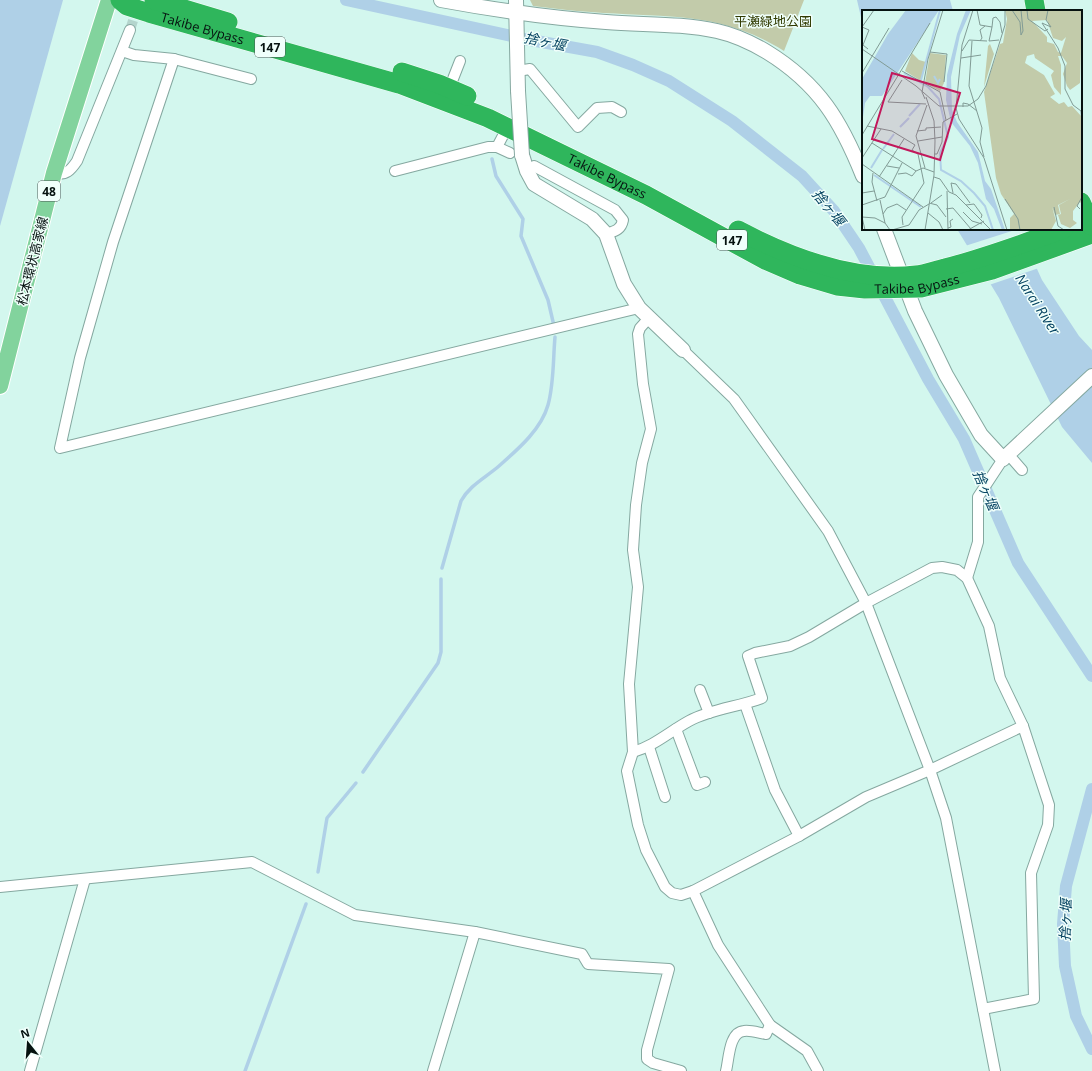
<svg xmlns="http://www.w3.org/2000/svg" width="1092" height="1071" viewBox="0 0 1092 1071" font-family="'Open Sans','Noto Sans JP',sans-serif">
<style>
.green{fill:#c2cbaa}
.water{fill:#afd0e7}
.pier{fill:#d3f7ee}
.lines{fill:none;stroke-linecap:round;stroke-linejoin:round}
.stream{stroke:#afd0e7;stroke-width:3.5}
.canal{stroke:#afd0e7;stroke-width:12}
.street-tunnel{stroke:#b4d5cd;stroke-width:10;stroke-dasharray:10 5;stroke-linecap:butt}
.street-casing{stroke:#85a8a0;stroke-width:12}
.secondary-casing{stroke:#85a8a0;stroke-width:16}
.primary-casing{stroke:#fff;stroke-width:18}
.highway-casing{stroke:#fff;stroke-width:20}
.street{stroke:#fff;stroke-width:10}
.secondary{stroke:#fff;stroke-width:14}
.primary{stroke:#82d39d;stroke-width:16}
.highway{stroke:#2fb65c;stroke-width:19}
.secondary-bridge-casing{stroke:#85a8a0;stroke-width:16;stroke-linecap:butt}
.secondary-bridge{stroke:#fff;stroke-width:14}
.labels{text-anchor:middle;dominant-baseline:central;stroke-width:3;stroke-linejoin:round;paint-order:stroke}
.shield{fill:#f0fffb;stroke:#4c5956;stroke-width:1}
.shield-label{font-size:12px;font-weight:bold;fill:#061210}
.park-label{font-size:13px;fill:#303a01;stroke:#f0fffb}
.street-label{font-size:13px;fill:#061210;stroke:#f0fffb}
.water-label{font-size:14px;font-style:italic;fill:#064462;stroke:#f0fffb}
.inset-river{fill:none;stroke:#afd0e7;stroke-width:2}
.inset-road{fill:none;stroke:#819b95;stroke-width:1}
.view{fill:#c2185b;fill-opacity:0.15;stroke:#c2185b;stroke-width:2}
.inset-edge{fill:none;stroke:#061210;stroke-width:2}
</style>
<rect width="100%" height="100%" fill="#d3f7ee"/>
<path class="green" d="M530,0H804L784,51C719,10 664,18 591,12C572,11 553,8 533,6Z"/>
<g class="water">
<path d="M0,0H63L0,226Z"/>
<path d="M857,0H950L953,11H863V26Z"/>
<path d="M957,229H1019L1042,280L1079,336L1092,350V463L1062,427L999,298Z"/>
</g>
<path class="pier" d="M1018,229H1022L1039,268L989,285L965,246Z"/>
<g class="lines">
<g class="stream">
<path d="M492,159L496,176L523,219L521,236L548,300L554,326"/>
<path d="M442,568L461,501C470,485 485,478 499,466C517,450 541,430 548,405C554,384 553,359 555,337"/>
<path d="M363,772L438,663L441,652V579"/>
<path d="M318,872L327,818L356,783"/>
<path d="M245,1071L306,904"/>
</g>
<g class="canal">
<path d="M346,0L525,39L597,52L633,65L669,81L732,121L802,176L834,211L859,248L928,379L964,439L1018,563L1092,676"/>
<path d="M1092,789L1066,886L1063,924L1065,966L1076,1016L1092,1049"/>
</g>
<path class="street-tunnel" d="M130,30L138,5"/>
<g class="street-casing">
<g id="street">
<path d="M122,51L134,55L174,59L251,79"/>
<path d="M174,59L113,242L80,358L60,448L639,308"/>
<path d="M517,71L530,69L578,127L597,108L612,107L621,112"/>
<path d="M449,89L460,61"/>
<path d="M497,147L507,128"/>
<path d="M534,166L615,210L623,220C621,230 615,231 606,234"/>
<path d="M395,171L488,147H497L510,153"/>
<path d="M54,173C66,176 71,170 77,161L130,30"/>
<path d="M649,318L640,328L638,334L643,384L651,429L642,463L636,505L633,550L638,587L629,684L633,752L627,771L638,825L646,850L665,887L672,893L681,895L693,891L799,836L866,797L930,770L1023,726"/>
<path d="M683,350L734,399L749,420L828,531L866,603L930,770L946,818L995,1071"/>
<path d="M1008,454L1022,470"/>
<path d="M967,578L978,542V497L1003,459"/>
<path d="M700,690L709,713"/>
<path d="M745,704L775,790L799,836"/>
<path d="M676,729L697,785L705,782"/>
<path d="M649,747L665,797"/>
<path d="M633,752C654,746 669,732 689,721C711,709 738,707 762,698L748,656L755,653L790,646L809,637L866,603L932,568L942,567L957,570L967,578L989,626L1000,678L1023,726L1049,805L1048,825L1031,873L1034,999L983,1009"/>
<path d="M0,887L252,862L355,915L475,932L582,954L588,964L669,969L647,1050V1059L653,1063L681,1071"/>
<path d="M693,891L718,945L770,1025L807,1051L818,1071"/>
<path d="M30,1071L85,879"/>
<path d="M433,1071L475,932"/>
<path d="M726,1071C729,1059 729,1032 744,1031C751,1030 759,1033 766,1034L770,1025"/>
</g>
</g>
<g class="secondary-casing">
<g id="secondary">
<path d="M441,0C495,10 550,18 606,22C643,25 681,23 717,31C735,35 752,43 767,52C819,84 841,121 863,176"/>
<path d="M516,0L518,91"/>
<path d="M522,155L527,171L534,184L592,219L606,234L624,284L639,308L683,350"/>
<path d="M884,229L915,311L946,375L981,435L1003,459L1092,376"/>
</g>
</g>
<g class="primary-casing">
<path id="primary" d="M0,386L54,173L109,0"/>
</g>
<g class="highway-casing">
<g id="highway">
<path id="s1" d="M120,0L127,6L149,13L399,84L488,118L646,195L765,260L800,275L837,286L865,289L921,288L992,270L1092,234"/>
<path d="M154,0L228,22"/>
<path d="M1034,0L1036,11"/>
<path d="M402,72L439,84L467,96"/>
<path d="M1081,202L1092,226"/>
<path d="M738,230C791,258 855,282 916,275C925,274 936,270 945,268C985,258 1024,243 1064,229"/>
</g>
</g>
<use href="#street" class="street"/>
<use href="#secondary" class="secondary"/>
<use href="#primary" class="primary"/>
<use href="#highway" class="highway"/>
<g class="secondary-bridge-casing">
<path id="secondary-bridge" d="M518,91L522,155"/>
</g>
<use href="#secondary-bridge" class="secondary-bridge"/>
</g>
<g class="labels">
<g class="shield">
<rect x="255" y="37" width="30" height="20" rx="3"/>
<rect x="38" y="181" width="22" height="20" rx="3"/>
<rect x="717" y="230" width="30" height="20" rx="3"/>
</g>
<g class="shield-label">
<text x="270" y="47">147</text>
<text x="49" y="191">48</text>
<text x="732" y="240">147</text>
</g>
<g class="park-label">
<text x="773" y="21">平瀬緑地公園</text>
</g>
<g class="street-label">
<text stroke="none"><textPath href="#s1" startOffset="88">Takibe Bypass</textPath></text>
<text stroke="none"><textPath href="#s1" startOffset="520">Takibe Bypass</textPath></text>
<text transform="translate(32 261) rotate(-76)">松本環状高家線</text>
<text stroke="none"><textPath href="#s1" startOffset="856">Takibe Bypass</textPath></text>
</g>
<g class="water-label">
<text transform="translate(545 41) rotate(12)">捨ヶ堰</text>
<text transform="translate(829 207) rotate(51)">捨ヶ堰</text>
<text transform="translate(1038 304) rotate(57)">Narai River</text>
<text transform="translate(986 490) rotate(67)">捨ヶ堰</text>
<text transform="translate(1065 920) rotate(-88)">捨ヶ堰</text>
</g>
</g>
<g transform="translate(862 10)">
<rect width="220" height="220" fill="#d3f7ee"/>
<path d="M143,0H220L218,73L208,80L205,76L201,64L205,53L200,46H196L199,55V85L192,77L189,65L192,61L173,48L172,44L165,46L163,53L182,65L193,84L188,87L197,94L202,92L206,97L210,96L220,107V194L218,192L211,201V210L215,213L208,218L199,214L196,205L199,204L197,195L208,189L196,195L198,204L193,205L190,197L194,211L189,220H148V208L152,204L139,184L134,168L122,82L138,34L141,33L145,9ZM185,10L191,28L200,31L204,27L199,43L196,42L192,34L185,32V27L170,11ZM128,34L132,44L122,77L126,36ZM50,43L57,50L64,52L59,71L43,61ZM68,43L84,45L82,73L78,81L63,73Z" fill="#c2cbaa" fill-rule="evenodd"/>
<path d="M44,0H77L20,86H8L3,93L0,114V69L26,24ZM104,0H109L98,25L89,67L90,100L95,112L116,142L123,171L129,179L143,220H140L132,199L124,189L116,153L108,136L89,112L84,90L85,65L95,24Z" fill="#afd0e7"/>
<path class="inset-river" d="M42,63L66,77L77,89L86,127L78,143L79,160L99,171L112,183L123,196L131,220M72,66L76,73L78,69M59,70L78,0M47,106L58,94M38,117L47,108M21,139L32,124M9,158L20,140M12,165L59,197"/>
<path class="inset-road" d="M111,0L100,35L94,98L97,109L122,148L145,220M115,0L118,15L130,17L131,8L134,7L138,12L140,23M150,0L158,12L159,25L161,21L159,0M165,0L166,9L183,21L186,19M186,0L184,10L189,17L180,13L196,38L203,56V79L211,95L219,101L220,113M0,17L7,20L1,35L6,39M0,17L12,0M130,17L127,31L137,30M110,31L107,76L120,118L118,132L122,147M118,31L120,28L118,20L123,16M0,39L54,76L77,96H106L116,89L124,76L143,15V0M100,41L107,30L125,31M68,42L85,44L82,72M99,48L119,45M40,61L78,82L84,110M0,63L27,18M37,64L68,13M40,70L26,92L64,94M63,89L60,82L66,49L81,0M101,97V93L106,94L115,101M5,116L30,121L53,135L50,140L56,144L62,173L40,207L41,215M55,121L64,120V118L79,117M0,125L37,64M56,131L80,127M10,133L54,161M72,144H75L80,132L81,112L95,104M0,148L19,119M0,154L61,197M25,156L37,158M63,158L54,126L65,95M11,163L10,172L15,191M36,164L44,163L50,166L54,161L61,158L72,162M17,167L42,129M72,167L78,169L87,182L94,185L129,220M85,181L86,220M0,183L12,181M91,183L89,173L94,174L108,193M143,189L156,209L158,220M18,190L23,213M67,193L75,195L84,207M69,193L80,185M220,193V213M0,195L23,187L40,153M104,195L112,194L120,205L119,208M192,197L196,216L202,220M84,199L91,198L109,219M218,199L215,196L220,187M101,202L110,211L120,214M66,203L77,212L81,220M21,204L25,198L35,194L44,200M0,207L13,208L23,213L28,220M0,207L3,220M86,218L89,217L88,211L91,209M30,220L47,215L57,200L67,194M63,220L72,165L73,131L72,111L64,87M106,220L122,211"/>
<path class="view" d="M30,63L98,83L78,150L10,129Z"/>
<rect width="220" height="220" class="inset-edge"/>
</g>
<g transform="translate(28 1043) rotate(343)" stroke="#f0fffb" stroke-width="3" paint-order="stroke">
<path d="M0-3L7 15L0 10L-7 15Z" fill="#061210"/>
<text y="-6" font-size="11" font-weight="bold" text-anchor="middle" fill="#061210">N</text>
</g>
</svg>
